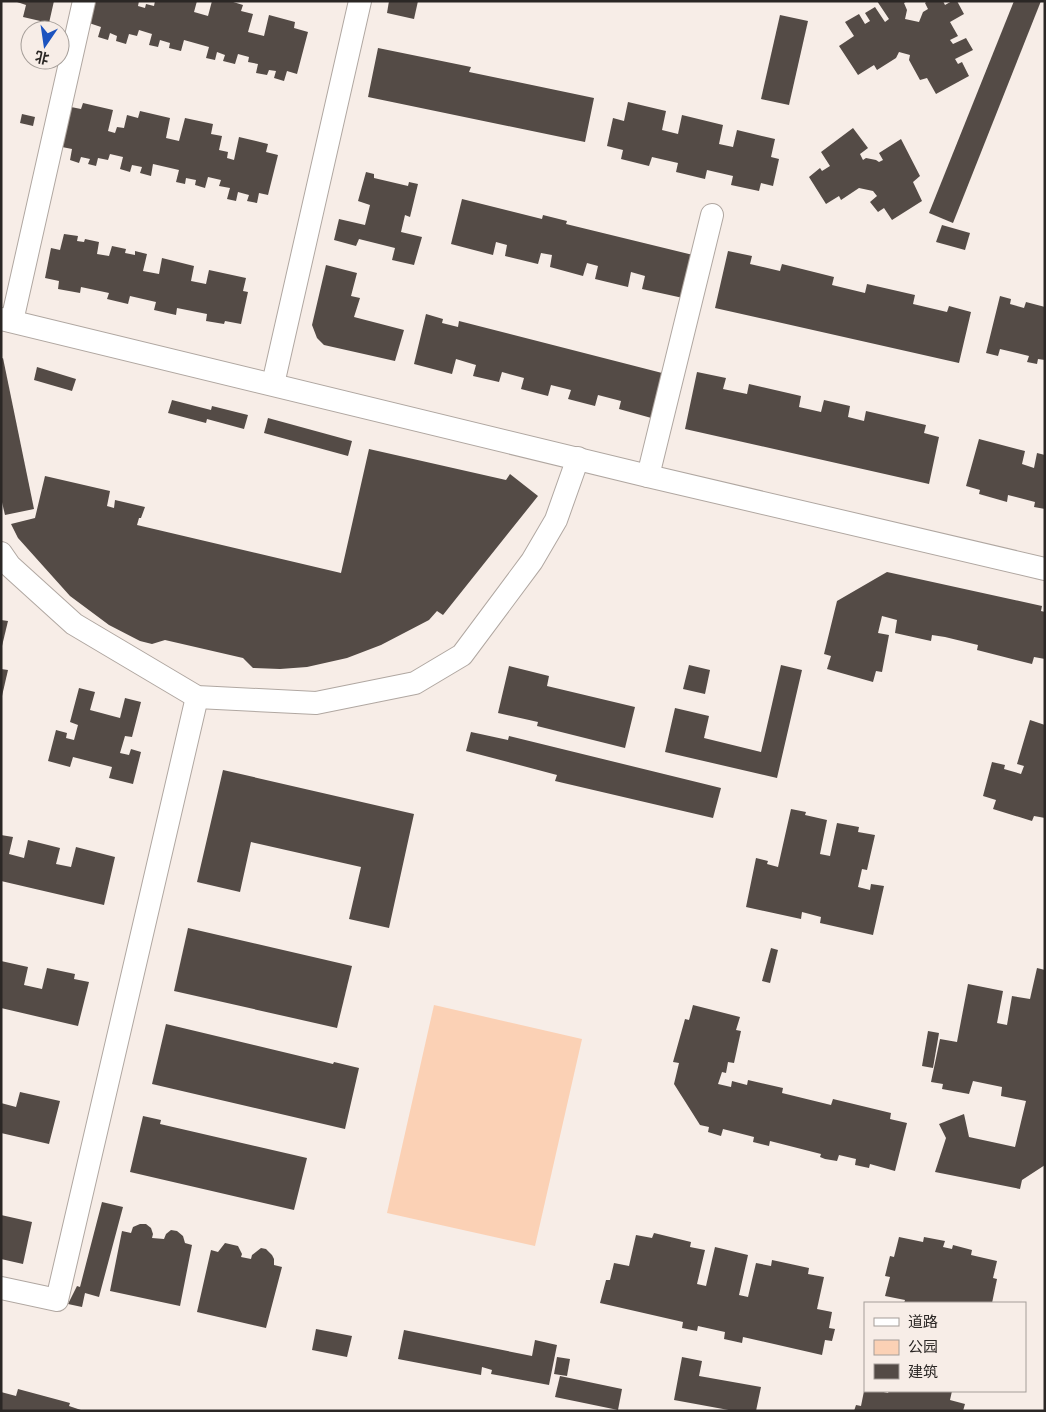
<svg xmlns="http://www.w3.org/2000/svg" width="1046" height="1412" viewBox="0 0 1046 1412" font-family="'Noto Sans','Noto Sans SC',sans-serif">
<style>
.green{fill:#fbd1b5}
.building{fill:#544b46}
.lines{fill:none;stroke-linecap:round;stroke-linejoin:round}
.street-casing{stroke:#b0a7a1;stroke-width:24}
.street{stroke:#fff;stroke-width:22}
</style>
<rect width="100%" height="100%" fill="#f7ede7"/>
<path class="green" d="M434,1005L582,1039L535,1246L387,1213Z"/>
<g class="building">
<path d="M14,1H54L49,23L23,17L26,5Z"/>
<path d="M95,1H139L138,6L145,8L146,4L154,6L155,1H197L194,12L208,16L212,1H230L243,5L241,11L253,14L248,32L264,36L269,15L295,22L294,28L308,32L297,74L287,71L284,81L274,78L276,71L269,70L267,75L256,73L258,64L248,62L249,57L238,54L235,64L223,61L225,55L217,52L215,60L206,58L209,47L184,40L181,51L169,48L170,43L160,40L158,47L149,45L152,34L139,30L137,36L129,34L126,44L116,41L117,36L110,33L108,40L98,37L101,27L89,23Z"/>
<path d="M389,1H418L414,19L387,13Z"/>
<path d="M877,1H907L904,3L907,10L905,19L919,22L923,12L928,9L925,3L927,1H943L945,5L952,1H957L964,14L950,22L958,36L950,40L953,44L966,38L973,50L955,59L958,64L962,62L969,76L936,94L927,78L920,80L909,60L910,55L899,52L896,58L877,70L874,65L858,75L839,46L854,36L845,22L859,14L865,24L870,21L865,13L875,7L885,22L889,19Z"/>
<path d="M1014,1H1041L953,223L929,213Z"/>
<path d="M780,15L808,21L789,105L761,99Z"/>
<path d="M378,48L471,67L469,72L594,98L585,142L368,97Z"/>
<path d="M628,102L666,111L662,130L678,134L682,115L723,125L719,144L733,147L737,130L775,139L771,157L779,159L773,186L761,183L759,191L731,185L733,176L707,170L705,179L676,172L678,163L652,157L649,166L621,159L623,150L607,146L613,118L624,121Z"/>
<path d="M83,103L113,110L108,131L115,133L117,127L124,128L127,115L138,118L140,111L170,118L166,138L179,141L185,118L213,124L211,134L222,136L219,150L228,152L227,158L234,160L239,137L268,144L266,152L278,155L268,195L259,193L257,203L247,201L249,195L238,192L236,201L227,199L230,188L219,186L221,180L208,177L205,188L195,185L196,180L186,178L185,184L176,182L179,170L153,164L151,176L140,173L142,167L132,165L130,172L120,169L123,157L110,154L108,160L98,158L96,166L88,164L90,159L81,157L79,163L70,160L72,149L62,147L71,107L81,109Z"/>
<path d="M22,114L35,117L33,126L20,123Z"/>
<path d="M853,128L868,148L860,154L863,160L866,158L876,160L879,162L883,160L879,153L901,139L920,176L913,182L922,201L892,220L884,208L878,212L870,202L877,196L873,191L859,188L841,200L839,196L826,204L809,177L820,168L822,171L830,166L821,152Z"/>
<path d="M366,172L374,174V178L408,186L409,182L418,184L410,217L405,215L401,232L422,237L414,265L392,260L395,248L359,239L356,246L334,240L339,219L365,225L370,205L358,201Z"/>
<path d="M462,199L542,219L543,215L567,221L566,224L693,255L683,298L642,289L645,276L631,272L628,287L595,279L598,266L587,263L583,276L550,267L552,255L541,253L538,264L505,256L507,245L496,242L493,255L451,244Z"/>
<path d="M942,225L970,233L965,250L936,242Z"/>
<path d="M64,234L78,236L77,241L84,242L85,239L99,242L97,254L109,256L112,246L126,249L125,253L135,255V251L147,254L143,271L159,274L162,258L194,266L191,281L206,284L209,270L246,278L243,291L248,292L241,324L225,321L224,324L206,321L207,314L177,308L176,315L154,310L156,302L130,296L128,304L107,299L109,293L81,287L80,293L58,289L59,281L45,278L51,248L60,250Z"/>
<path d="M728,251L752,256L750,264L780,271L782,264L834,277L832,285L865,293L867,284L915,295L913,304L947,312L949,306L971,312L959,363L715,308Z"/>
<path d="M326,265L357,273L351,296L360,298L354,317L404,330L395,361L324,345L317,338L312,325Z"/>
<path d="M1000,296L1011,299L1010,304L1024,308L1026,302L1045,307V360L1038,359L1037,364L1027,362L1029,356L1000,349L998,356L986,353Z"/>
<path d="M426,314L443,319L442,323L458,327L459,321L666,374L655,419L619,409L621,401L598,395L595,406L568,399L571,390L551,385L548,396L521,389L524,378L502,372L499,382L473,376L476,365L456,359L452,374L414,364Z"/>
<path d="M3,358L34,509L5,515L1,498V359Z"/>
<path d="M37,367L76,379L72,391L34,380Z"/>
<path d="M697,372L726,378L723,389L747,394L749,384L801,396L799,407L821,412L824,400L850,406L848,417L864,421L866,411L926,425L924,433L939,437L929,484L685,429Z"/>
<path d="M172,400L211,410L212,406L248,415L244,429L207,419L206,423L168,413Z"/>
<path d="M268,418L352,441L348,456L264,433Z"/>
<path d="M979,439L1025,451L1022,464L1034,468L1037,453L1045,455V509L1034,507L1035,502L1008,495L1007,502L979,494L980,490L966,486Z"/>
<path d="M369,449L506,480L510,474L538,496L443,615L437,611L429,620L381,645L347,658L307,667L280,669L253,668L243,658L165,640L152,644L140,641L109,625L70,596L18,538L11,524L35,518L45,476L110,491L107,506L114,508L115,500L145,507L141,518H139L137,525L341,573Z"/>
<path d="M887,572L1042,606L1041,611L1045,612V659L1034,657L1032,664L977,650L978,645L945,637L932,635L931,641L895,633L897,620L882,616L878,633L889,635L882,672L876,671L873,682L827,669L831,656L824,654L837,601Z"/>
<path d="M1,620L8,621L2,646H1Z"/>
<path d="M689,665L710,670L705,694L683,689Z"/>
<path d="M781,665L802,670L777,778L665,752L675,708L709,716L704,738L761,752Z"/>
<path d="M509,666L549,676L547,686L635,707L625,748L537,726L538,722L498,713Z"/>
<path d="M1,669L8,670L2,696H1Z"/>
<path d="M79,688L95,692L90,710L120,718L125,698L141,702L132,737L125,736L120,753L129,755L131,749L141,752L133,784L109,778L112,767L73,757L70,767L48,761L56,730L67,733L66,738L74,740L78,725L70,722Z"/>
<path d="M1030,720L1045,725V818L1034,816L1032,821L993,809L996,800L983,796L992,762L1005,765L1004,769L1021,774L1024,766L1017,764Z"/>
<path d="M471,732L508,740L509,736L721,788L713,818L555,781L557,775L466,751Z"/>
<path d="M223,770L414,814L389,928L349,919L361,867L251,842L240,892L197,882Z"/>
<path d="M791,809L806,812L805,815L827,820L820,854L830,856L837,823L859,827L858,832L875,835L867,870L862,869L858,887L870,890L871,884L884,886L873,935L820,923L821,917L802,912L801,919L746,907L756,858L768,861L767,864L778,867Z"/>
<path d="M1,835L13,837L9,854L24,858L28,840L60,848L56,864L71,867L76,847L115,857L104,905L1,881Z"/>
<path d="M188,928L352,966L337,1028L174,991Z"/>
<path d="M771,948L778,950L770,983L762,981Z"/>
<path d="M1,961L28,967L24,985L42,989L47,968L75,974L74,979L89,982L78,1026L1,1008Z"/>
<path d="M1037,968L1045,970V1165L1022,1180L1020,1189L935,1172L946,1138L939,1124L964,1114L969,1137L1015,1147L1026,1101L1001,1096L1002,1087L973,1081L969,1094L942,1089L943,1084L931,1082L940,1039L957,1042L968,984L1003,991L997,1023L1007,1025L1012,996L1030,999Z"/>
<path d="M693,1005L740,1017L736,1030L741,1031L734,1063L728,1062L726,1073L722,1072L718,1084L731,1087L732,1081L747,1085L748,1080L783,1088L782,1093L831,1105L833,1099L891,1113L890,1119L907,1123L895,1171L870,1164L869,1168L855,1165L856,1159L839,1155L837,1161L825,1159L820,1157L821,1154L770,1141L769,1146L753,1142L754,1137L723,1129L721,1136L708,1132L709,1127L700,1125L674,1084L679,1063L673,1062L685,1019L689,1020Z"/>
<path d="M166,1024L333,1064L334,1062L359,1068L345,1129L152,1084Z"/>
<path d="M928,1031L939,1033L933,1068L922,1066Z"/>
<path d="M20,1092L60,1101L49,1144L1,1133V1103L16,1107Z"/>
<path d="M143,1116L161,1120L160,1124L307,1158L294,1210L130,1172Z"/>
<path d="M102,1202L123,1207L99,1297L85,1293L82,1307L68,1304L77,1286L80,1287Z"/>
<path d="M1,1215L32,1222L23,1264L1,1259Z"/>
<path d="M140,1224H146L151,1228L153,1234L152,1238L164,1239L166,1234L171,1230L177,1231L183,1236L185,1243L192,1245L180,1306L110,1291L122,1231L131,1233L133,1227Z"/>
<path d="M654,1233L691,1242L690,1247L705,1250L697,1284L706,1286L715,1247L748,1255L739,1295L748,1297L756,1263L771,1266L772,1260L809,1268L808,1274L824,1277L817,1309L832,1312L829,1328L835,1329L832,1341L825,1340L822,1355L743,1337L742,1343L724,1339L725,1332L698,1326L697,1331L682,1328L683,1322L600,1303L606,1280H610L614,1263L629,1266L636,1235L652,1238Z"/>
<path d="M899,1237L923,1242L924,1237L945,1241L943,1247L952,1249L953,1245L972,1250L971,1255L997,1261L993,1278L997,1279L992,1303H904L905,1300L885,1296L890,1277L885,1276L890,1256L894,1257Z"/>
<path d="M225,1243L238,1246L242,1254L241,1257L251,1259L252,1255L261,1248L266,1249L272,1255L274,1259V1265L282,1267L266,1328L197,1312L211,1250L218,1252Z"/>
<path d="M316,1329L352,1336L347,1357L312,1350Z"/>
<path d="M404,1330L532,1356L535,1340L557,1345L549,1385L491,1374L492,1370L482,1367L481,1375L398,1359Z"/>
<path d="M557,1357L570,1359L567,1376L554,1374Z"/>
<path d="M682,1357L702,1361L699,1376L761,1387L756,1411H734L674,1400Z"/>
<path d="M560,1376L622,1389L618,1410L555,1397Z"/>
<path d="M18,1389L70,1403L69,1406L84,1411H1V1392L16,1396Z"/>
<path d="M864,1391H879L888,1393L889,1391H952L950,1400L965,1404L963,1411H854L856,1405L861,1406Z"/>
</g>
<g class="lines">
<g class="street-casing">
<g id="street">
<path d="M1,319L648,476L1045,569"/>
<path d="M12,321L84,1"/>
<path d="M273,384L360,1"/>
<path d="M648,476L712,215"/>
<path d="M1,553L10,566L74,624L197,697L316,703L415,683L462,655L532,561L556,520L578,458"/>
<path d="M1,1288L57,1300L197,697"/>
</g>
</g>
<use href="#street" class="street"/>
</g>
<rect width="1046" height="1412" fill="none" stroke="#2b2725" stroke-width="5"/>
<rect x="864" y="1302" width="162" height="90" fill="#f7ede7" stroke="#a59e99"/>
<rect x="874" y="1318" width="25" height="8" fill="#ffffff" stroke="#a59e99"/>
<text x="908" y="1327" font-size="15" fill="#2b2725">道路</text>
<rect x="874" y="1340" width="25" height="15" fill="#fbd1b5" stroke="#a59e99"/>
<text x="908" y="1352" font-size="15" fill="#2b2725">公园</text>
<rect x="874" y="1364" width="25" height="15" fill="#544b46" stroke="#a59e99"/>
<text x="908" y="1377" font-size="15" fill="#2b2725">建筑</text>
<g transform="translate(45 45) rotate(193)"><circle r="24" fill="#f7ede7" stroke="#a59e99"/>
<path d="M0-4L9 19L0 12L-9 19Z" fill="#1c53bf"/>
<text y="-8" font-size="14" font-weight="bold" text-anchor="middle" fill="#2b2725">北</text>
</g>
</svg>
